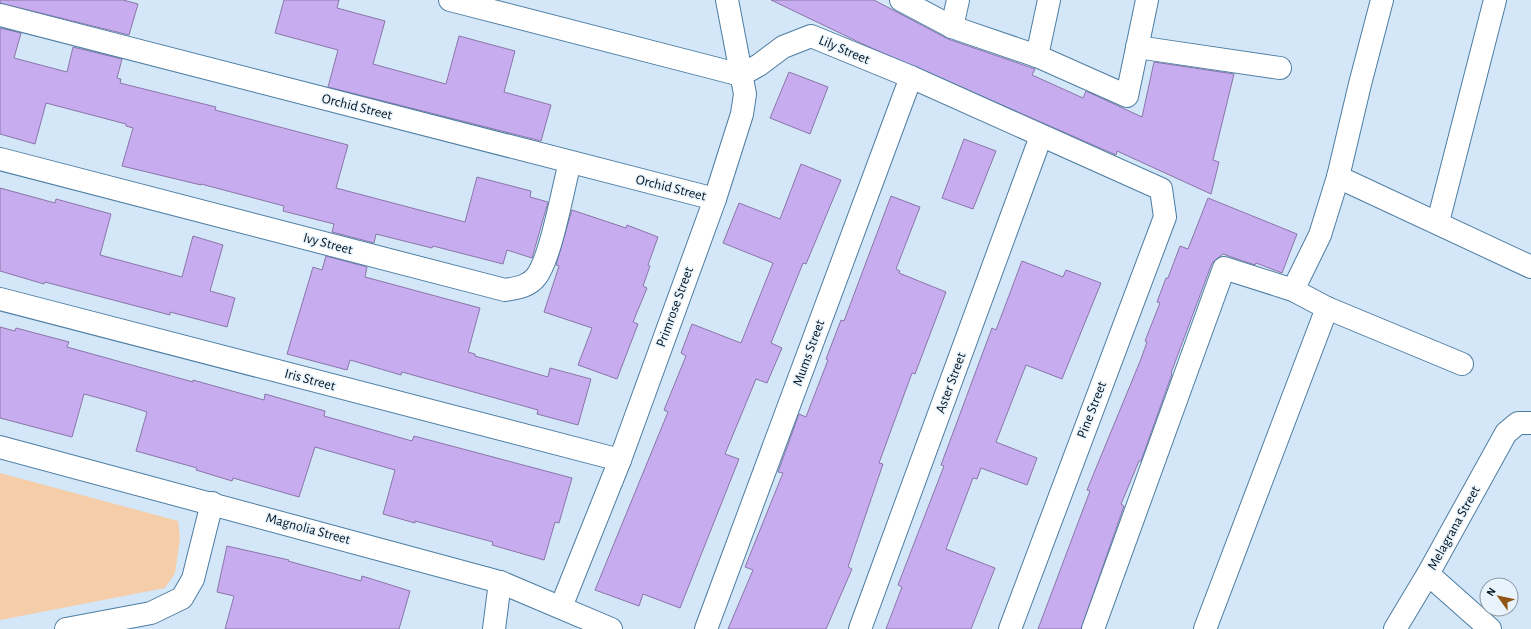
<svg xmlns="http://www.w3.org/2000/svg" width="1531" height="629" viewBox="0 0 1531 629" font-family="'Alegreya Sans',sans-serif">
<style>
.green{fill:#f6cda9}
.building{fill:#c8acf0;stroke:#8a76a8}
.lines{fill:none;stroke-linecap:round;stroke-linejoin:round}
.minor-casing{stroke:#4d7da2;stroke-width:24}
.minor{stroke:#fff;stroke-width:22}
.labels{text-anchor:middle;dominant-baseline:central;stroke-width:3;stroke-linejoin:round;paint-order:stroke}
.street-label{font-size:14px;fill:#031624;stroke:#e9f3fb}
</style>
<rect width="100%" height="100%" fill="#d3e7f8"/>
<path class="green" d="M0,473L178,521L180,539L175,573L165,588L0,620Z"/>
<g class="building">
<path d="M0,0H123L138,4L129,35L0,3Z"/>
<path d="M284,0H339L337,8L385,21L373,64L446,84L459,36L515,51L504,92L551,105L541,141L328,87L338,50L275,33Z"/>
<path d="M771,0H874L948,39L1035,69L1032,75L1083,98L1086,91L1142,117L1154,62L1234,74L1213,160L1219,162L1211,194L1117,151L1116,155L867,46Z"/>
<path d="M0,28L21,33L14,58L67,72L73,47L122,59L117,78L121,79L120,83L216,107L215,110L348,145L336,188L465,222L477,177L531,191L530,197L548,202L532,258L507,250L503,264L433,246L432,248L376,234L374,243L332,232L334,224L283,211L284,206L201,184V185L122,166L133,128L126,126V124L46,103L35,144L0,134Z"/>
<path d="M789,72L828,87L810,134L770,118Z"/>
<path d="M964,139L996,151L973,209L942,198Z"/>
<path d="M801,164L841,180L806,264L803,263L771,343L782,348L767,383L756,379L725,454L739,459L680,608L643,594L639,606L595,590L668,412L664,410L686,356L681,353L692,324L741,343L773,263L723,243L739,203L780,219Z"/>
<path d="M0,188L55,203L56,199L111,214L100,255L182,277L193,236L223,245L210,291L235,298L227,327L170,312V315L45,282L44,284L0,271Z"/>
<path d="M891,196L920,207L896,269L900,271L899,273L946,292L915,374L912,373L879,463L883,464L848,567L852,569L826,629H728L753,570L745,567L783,473L778,472L799,414L806,417L828,360L826,359L841,320L844,321Z"/>
<path d="M1208,198L1297,234L1282,273L1256,263L1255,265L1223,254L1212,263L1171,373L1172,374L1141,461H1139L1121,504L1124,506L1081,629H1038L1090,491L1087,490L1141,359L1147,342L1145,341L1160,303L1157,302L1166,278H1168L1180,246L1188,249Z"/>
<path d="M572,210L626,228L627,225L658,237L648,265L650,266L643,286L647,288L633,322L638,324L617,379L578,365L592,328L544,312L559,266L556,265Z"/>
<path d="M326,256L367,267L365,277L480,308L468,352L475,354V356L548,377L550,368L591,379L578,425L537,414L538,410L402,372L401,375L350,360L347,370L287,354L313,267L322,270Z"/>
<path d="M1022,261L1063,277L1066,270L1101,283L1062,379L1026,365L996,442L1037,458L1027,485L981,468L977,479L973,478L946,549L995,568L971,629H886L902,587L898,585L944,466L941,465L992,328L996,330Z"/>
<path d="M0,327L15,331L16,328L69,342L67,347L193,382V380L264,400L265,394L325,411L324,416L412,441L414,436L572,478L559,523L555,522L544,560L492,545L493,542L415,521V523L383,514L395,470L315,447L299,497L233,478L232,481L196,470L197,468L136,451L147,412L128,406L84,394L72,437L0,418Z"/>
<path d="M227,546L289,560L288,561L361,581L362,576L410,591L399,629H225L234,596L217,592Z"/>
</g>
<g class="lines">
<g class="minor-casing">
<g id="minor">
<path d="M450,0L741,75L759,65L783,47L811,36L911,77L1161,189L1165,217L1010,629"/>
<path d="M901,0L952,27L1037,56L1127,96L1147,0"/>
<path d="M0,15L715,199"/>
<path d="M952,27L958,0"/>
<path d="M1137,47L1280,68"/>
<path d="M1037,56L1049,0"/>
<path d="M0,159L505,290C516,288 528,287 536,277C551,258 563,188 570,162"/>
<path d="M1338,177L1531,267"/>
<path d="M1438,222L1495,0"/>
<path d="M1293,290L1320,235L1338,177L1360,84L1382,0"/>
<path d="M0,299L620,460"/>
<path d="M0,447L500,582L611,629"/>
<path d="M1428,574L1490,629"/>
<path d="M561,607L620,460L715,199L742,114L745,94L727,0"/>
<path d="M66,629L151,613L182,598L193,579L212,503"/>
<path d="M494,629L500,582"/>
<path d="M706,629L911,77"/>
<path d="M860,629L1041,136"/>
<path d="M1093,629L1224,268L1293,290L1327,308L1462,364"/>
<path d="M1205,629L1327,308"/>
<path d="M1395,629L1428,574L1506,433L1518,423H1531"/>
</g>
</g>
<use href="#minor" class="minor"/>
</g>
<g class="labels">
<g class="street-label">
<text transform="translate(844 50) rotate(23)">Lily Street</text>
<text transform="translate(357 107) rotate(14)">Orchid Street</text>
<text transform="translate(671 188) rotate(14)">Orchid Street</text>
<text transform="translate(328 244) rotate(15)">Ivy Street</text>
<text transform="translate(675 307) rotate(-70)">Primrose Street</text>
<text transform="translate(809 353) rotate(-70)">Mums Street</text>
<text transform="translate(310 380) rotate(15)">Iris Street</text>
<text transform="translate(951 383) rotate(-70)">Aster Street</text>
<text transform="translate(1092 410) rotate(-69)">Pine Street</text>
<text transform="translate(1454 528) rotate(-61)">Melagrana Street</text>
<text transform="translate(308 529) rotate(15)">Magnolia Street</text>
</g>
</g>
<g transform="translate(1499 597) rotate(303)"><circle r="19" fill="#e9f3fb" stroke="#8d9ba5"/>
<path d="M0-3L7 15L0 10L-7 15Z" fill="#915614"/>
<text y="-6" font-size="11" font-weight="bold" text-anchor="middle" fill="#031624">N</text>
</g>
</svg>
